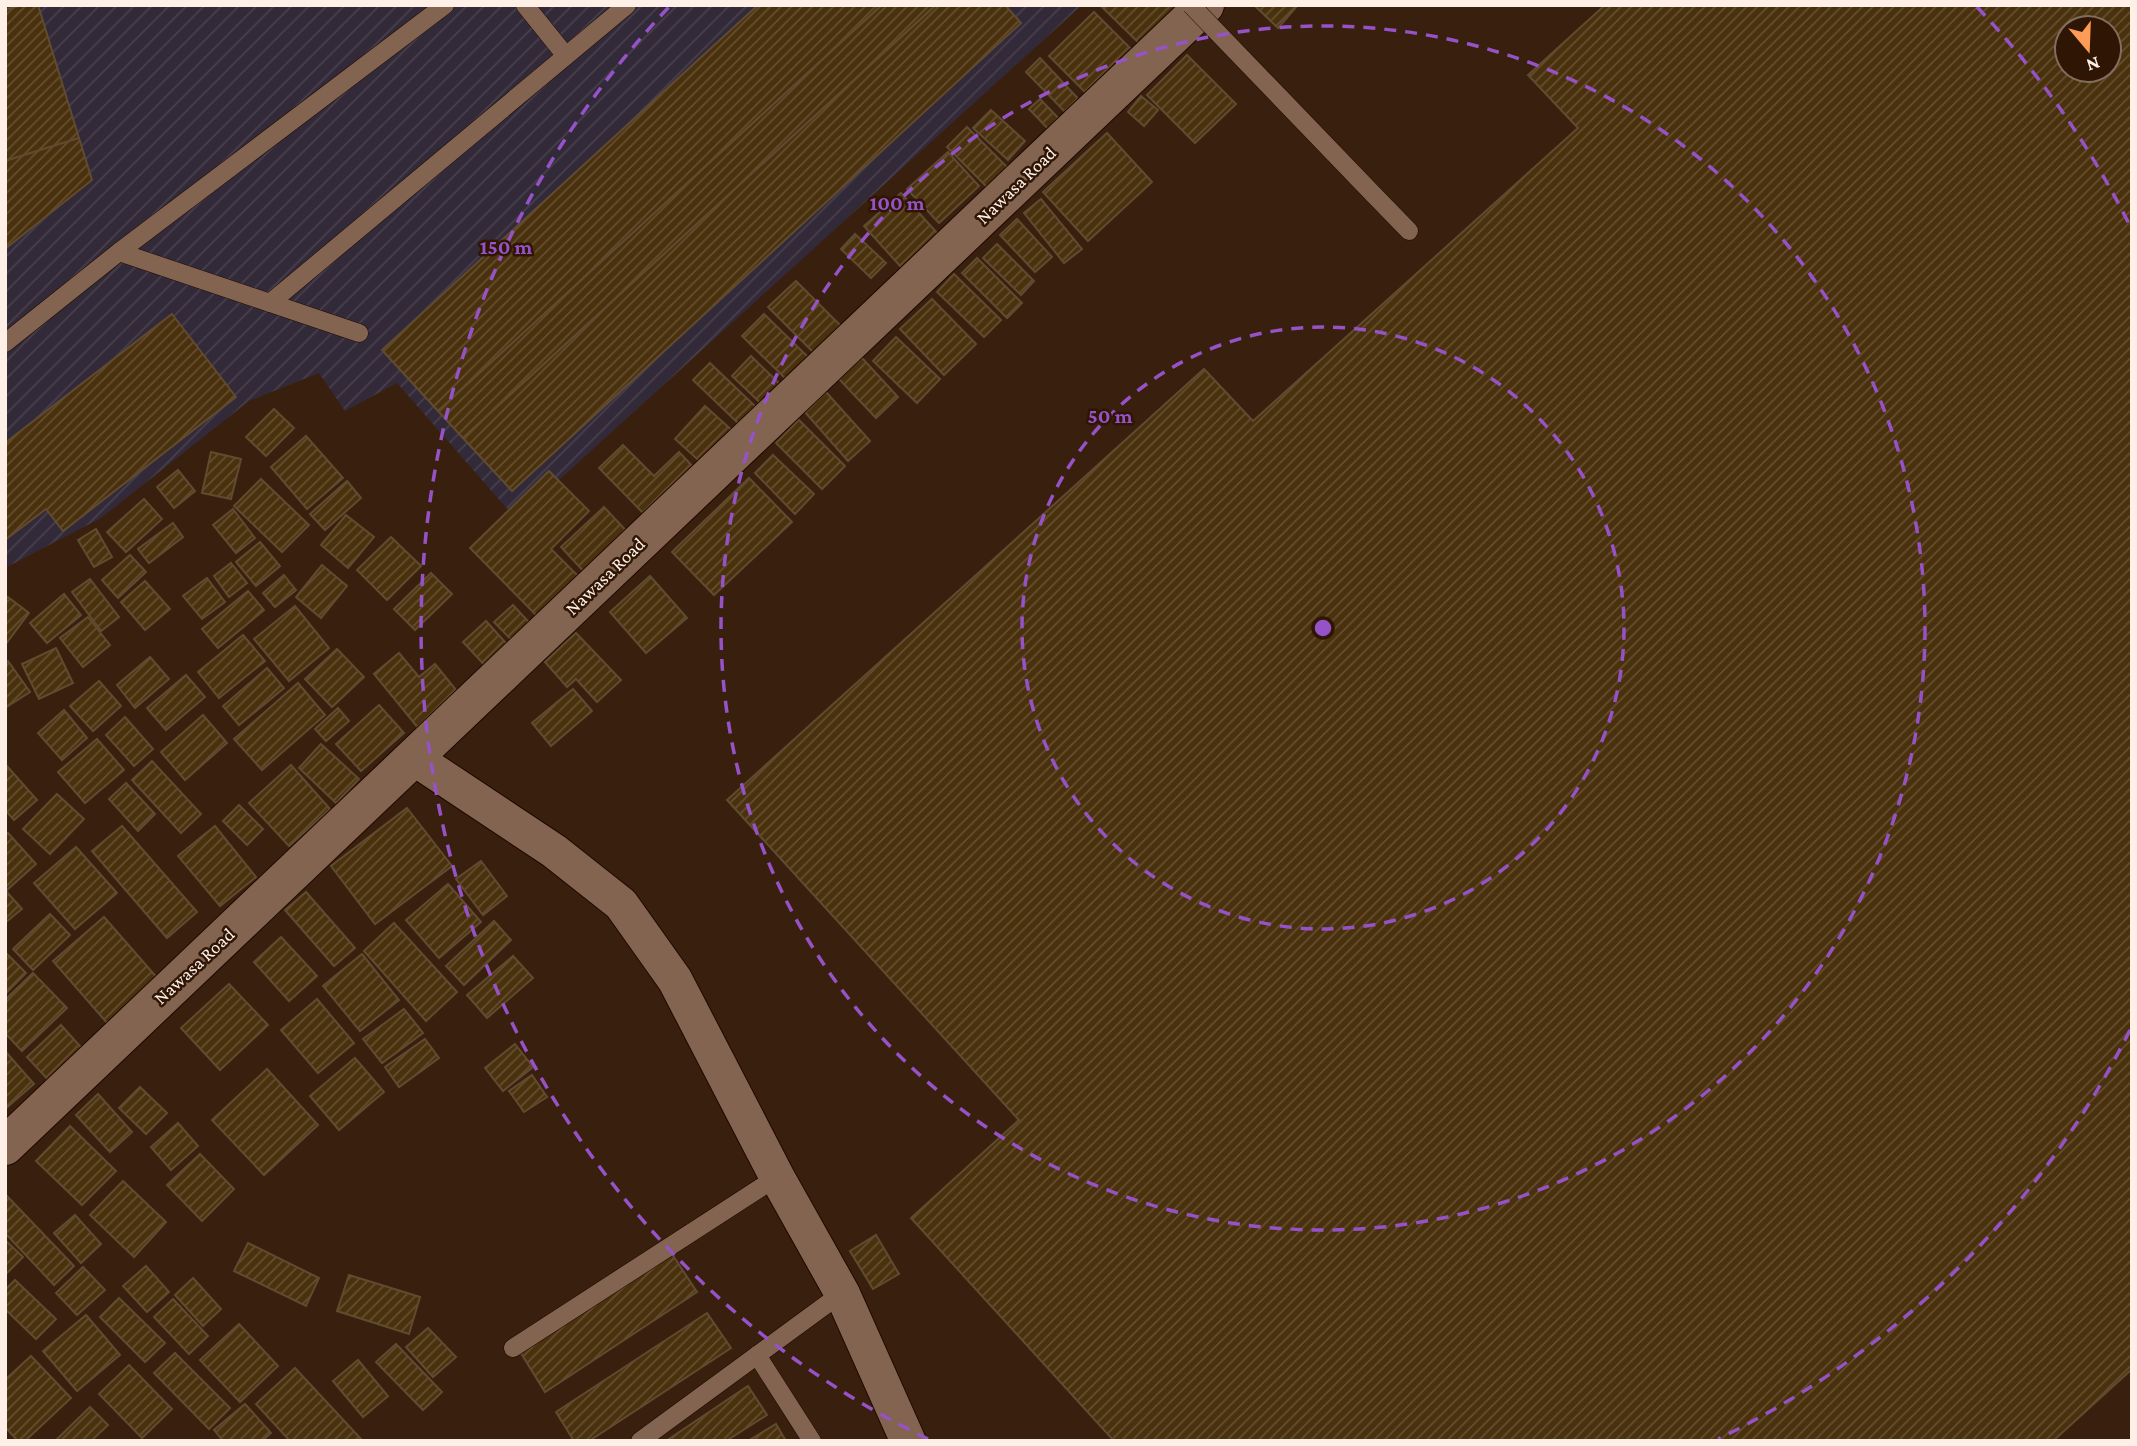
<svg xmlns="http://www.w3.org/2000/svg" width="2137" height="1446" viewBox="0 0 2137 1446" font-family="'Crimson Pro',serif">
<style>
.industrial{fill:url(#industrial-furrows)}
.building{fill:url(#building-hatch);stroke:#604b30;stroke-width:2;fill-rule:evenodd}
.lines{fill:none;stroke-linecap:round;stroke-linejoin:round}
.lane-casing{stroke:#1f0800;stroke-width:19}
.street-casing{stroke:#1f0800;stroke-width:37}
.secondary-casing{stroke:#1f0800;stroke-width:40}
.lane{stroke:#836451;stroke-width:18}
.street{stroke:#836451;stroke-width:35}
.secondary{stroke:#836451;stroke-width:38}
.lane-bridge-casing{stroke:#1f0800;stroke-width:19;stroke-linecap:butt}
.lane-bridge{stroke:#836451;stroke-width:18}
.ring{fill:none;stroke:#9553c7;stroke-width:3.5;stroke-dasharray:12 9}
.labels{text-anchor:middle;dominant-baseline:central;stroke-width:5;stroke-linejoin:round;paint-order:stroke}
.street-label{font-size:19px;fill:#feefe7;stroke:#2f1604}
.centre{fill:#9553c7;stroke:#2f1604;stroke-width:3.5}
.ring-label{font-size:21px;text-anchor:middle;font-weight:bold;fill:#9553c7;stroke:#2f1604;stroke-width:5;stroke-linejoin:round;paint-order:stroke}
</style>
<defs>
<pattern id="industrial-furrows" width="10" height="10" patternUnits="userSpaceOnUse" patternTransform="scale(1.75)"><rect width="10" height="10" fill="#332a39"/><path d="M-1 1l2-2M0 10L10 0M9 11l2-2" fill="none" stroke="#473f4c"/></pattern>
<pattern id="building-hatch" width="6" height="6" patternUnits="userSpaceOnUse" patternTransform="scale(1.75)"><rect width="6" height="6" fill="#4a310d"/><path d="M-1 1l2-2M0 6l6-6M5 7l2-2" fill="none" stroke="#654f30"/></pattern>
</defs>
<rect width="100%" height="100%" fill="#391f0d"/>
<path class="industrial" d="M5,5H1082L516,519L397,383L345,411L319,373L249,401L101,518L5,568Z"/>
<g class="building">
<path d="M21,5H38L79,138L5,161V10Z"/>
<path d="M758,5H882L438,411L382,350Z"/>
<path d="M882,5H936L463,438L438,411Z"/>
<path d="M936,5H1005L1021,23L512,491L463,438Z"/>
<path d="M1103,5H1173L1179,12L1144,48L1102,7Z"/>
<path d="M1254,5H1298L1278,28Z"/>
<path d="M1605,5H2132V1369L2053,1441H1114L911,1218L1019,1120L727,800L1204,369L1253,421L1578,128L1528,75ZM2067,28H2109V70H2067Z"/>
<path d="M1094,12L1134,52L1089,96L1049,56Z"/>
<path d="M1187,55L1236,104L1195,143L1147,95Z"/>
<path d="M1040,58L1084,105L1070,117L1026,72Z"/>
<path d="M1141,96L1158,110L1144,126L1128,112Z"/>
<path d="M1040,99L1066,126L1055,136L1029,109Z"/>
<path d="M991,110L1025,141L1008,160L973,128Z"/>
<path d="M967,127L1009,169L989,189L947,147Z"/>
<path d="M1107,133L1152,182L1088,241L1043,192Z"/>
<path d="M79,138L92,180L5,249V161Z"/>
<path d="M948,152L979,186L939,223L907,189Z"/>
<path d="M901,193L947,244L910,277L864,226Z"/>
<path d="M1041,199L1082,249L1064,263L1024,213Z"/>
<path d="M1017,219L1052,257L1035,272L1000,235Z"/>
<path d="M855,234L886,263L871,278L841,249Z"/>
<path d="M997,244L1034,281L1021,295L983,258Z"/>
<path d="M977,258L1022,303L1007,318L962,273Z"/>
<path d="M954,274L1001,320L984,337L937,292Z"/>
<path d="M796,281L846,331L819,358L768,307Z"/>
<path d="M932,299L976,344L944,375L900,329Z"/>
<path d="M172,314L236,397L63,531L46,509L5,540V443Z"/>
<path d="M764,314L809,358L787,380L742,336Z"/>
<path d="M896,337L940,379L917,403L873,361Z"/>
<path d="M751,356L791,395L772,414L732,376Z"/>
<path d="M862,358L898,397L876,418L839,379Z"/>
<path d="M710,363L756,407L739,424L693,380Z"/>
<path d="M826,392L870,441L848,461L804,411Z"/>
<path d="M705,406L735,433L705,466L675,439Z"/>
<path d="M274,409L294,428L266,456L246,437Z"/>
<path d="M799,420L845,466L822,489L776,443Z"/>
<path d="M306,436L343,478L307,509L271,467Z"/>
<path d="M623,445L654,476L679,452L697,471L647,517L599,468Z"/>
<path d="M211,452L241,459L231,499L202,493Z"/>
<path d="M773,455L814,494L795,514L755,473Z"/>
<path d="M178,470L195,491L174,508L157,487Z"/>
<path d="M549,471L589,511L551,549L586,584L545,624L470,548Z"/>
<path d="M749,478L792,522L714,595L672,552Z"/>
<path d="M261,479L309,525L282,552L234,506Z"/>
<path d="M347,481L361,498L325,530L310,514Z"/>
<path d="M144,499L162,519L126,552L107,532Z"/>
<path d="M604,507L631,536L588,576L561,547Z"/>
<path d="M233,509L255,538L236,553L213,525Z"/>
<path d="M346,515L374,537L348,568L321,545Z"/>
<path d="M173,523L183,537L149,563L138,549Z"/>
<path d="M96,529L112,557L94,567L78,540Z"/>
<path d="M391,537L421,566L387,600L357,570Z"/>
<path d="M260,542L280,566L256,586L236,562Z"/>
<path d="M130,555L146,572L118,598L102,580Z"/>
<path d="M231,563L247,583L229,597L214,576Z"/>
<path d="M322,565L347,586L321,618L296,597Z"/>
<path d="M431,573L452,594L415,630L394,609Z"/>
<path d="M284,575L296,590L275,607L263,593Z"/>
<path d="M650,576L687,618L646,653L610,612Z"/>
<path d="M207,578L225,602L202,619L183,596Z"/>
<path d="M90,579L119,617L101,631L72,592Z"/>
<path d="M145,581L170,609L145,630L121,602Z"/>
<path d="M248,591L264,610L218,648L202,629Z"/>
<path d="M64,594L81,615L47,643L30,623Z"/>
<path d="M8,597L29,613L5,645V601Z"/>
<path d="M513,605L537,631L519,648L494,622Z"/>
<path d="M295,606L329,648L289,681L254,639Z"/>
<path d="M88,617L110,645L83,667L60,638Z"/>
<path d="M486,621L514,652L491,672L463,642Z"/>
<path d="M576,633L621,680L597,702L576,679L567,687L545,662Z"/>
<path d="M243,635L265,661L219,698L198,672Z"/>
<path d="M56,648L73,683L39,699L22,664Z"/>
<path d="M337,649L364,677L332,707L305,679Z"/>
<path d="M399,653L419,677L435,664L461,696L419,729L374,674Z"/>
<path d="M150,657L169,679L135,708L117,685Z"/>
<path d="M8,661L30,692L5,708V663Z"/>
<path d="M267,668L284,688L239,725L223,706Z"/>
<path d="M186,675L205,697L166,730L147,708Z"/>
<path d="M99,681L121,706L93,731L70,706Z"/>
<path d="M298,683L325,715L262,770L234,739Z"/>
<path d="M573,689L592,711L551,746L532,723Z"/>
<path d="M379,705L404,733L361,771L336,744Z"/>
<path d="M338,708L349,721L326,741L315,729Z"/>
<path d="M64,710L87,738L62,760L38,733Z"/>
<path d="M203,715L227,743L185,780L161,752Z"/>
<path d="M125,717L153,749L134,766L106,735Z"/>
<path d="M97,739L124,770L85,803L58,772Z"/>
<path d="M321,744L359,779L336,803L299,768Z"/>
<path d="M152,761L201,814L181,833L132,780Z"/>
<path d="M6,765L37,800L14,820L5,810Z"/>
<path d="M291,765L330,809L289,846L249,803Z"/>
<path d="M126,783L155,814L138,831L109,799Z"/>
<path d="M57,794L84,819L50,854L23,829Z"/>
<path d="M239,805L263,829L247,845L223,821Z"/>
<path d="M407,808L452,866L375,924L331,866Z"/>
<path d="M122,826L197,912L167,938L92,851Z"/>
<path d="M215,826L256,877L220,906L178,856Z"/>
<path d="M8,833L36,864L7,890L5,887V836Z"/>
<path d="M76,847L117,893L75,929L34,883Z"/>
<path d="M481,861L507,896L483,915L456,879Z"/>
<path d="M448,884L481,922L439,958L406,920Z"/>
<path d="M5,890L22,909L5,923Z"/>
<path d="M306,892L355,948L334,966L285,910Z"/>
<path d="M50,914L70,935L33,970L13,949Z"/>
<path d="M104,917L159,980L108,1024L53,961Z"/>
<path d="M494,921L511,940L464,985L446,966Z"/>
<path d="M394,923L457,992L426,1021L364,951Z"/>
<path d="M281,937L317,976L289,1001L254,962Z"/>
<path d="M5,952L26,973L5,994Z"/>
<path d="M362,954L399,1000L360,1031L323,986Z"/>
<path d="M513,956L533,978L487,1018L467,995Z"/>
<path d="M33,973L67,1008L22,1051L5,1033V1000Z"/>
<path d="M229,984L268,1025L220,1070L181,1028Z"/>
<path d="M317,999L354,1043L318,1073L281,1030Z"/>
<path d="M404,1009L423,1033L382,1063L363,1039Z"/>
<path d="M61,1025L87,1054L53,1085L27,1057Z"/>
<path d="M425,1039L439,1058L399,1087L385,1067Z"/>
<path d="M515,1044L533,1067L503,1091L485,1068Z"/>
<path d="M5,1051L34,1084L5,1109Z"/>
<path d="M355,1058L384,1092L339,1130L310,1096Z"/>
<path d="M267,1069L318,1125L264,1175L212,1120Z"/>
<path d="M532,1075L547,1097L524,1112L509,1091Z"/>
<path d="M140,1087L167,1113L146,1134L119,1108Z"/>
<path d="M98,1094L132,1132L110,1152L76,1115Z"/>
<path d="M178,1123L198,1146L171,1170L151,1147Z"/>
<path d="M70,1126L116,1171L82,1205L36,1161Z"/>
<path d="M200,1154L234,1189L202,1221L167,1185Z"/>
<path d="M123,1181L166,1222L134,1257L90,1215Z"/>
<path d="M6,1195L74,1266L54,1285L5,1233Z"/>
<path d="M75,1215L101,1244L81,1263L54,1233Z"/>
<path d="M876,1235L899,1274L873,1289L850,1251Z"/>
<path d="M5,1240L23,1257L5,1275Z"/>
<path d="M248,1243L319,1278L306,1306L234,1271Z"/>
<path d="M670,1251L697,1292L545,1392L519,1350Z"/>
<path d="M146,1266L169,1292L147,1312L123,1286Z"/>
<path d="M83,1267L105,1290L77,1315L56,1293Z"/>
<path d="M349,1275L420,1297L409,1334L337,1311Z"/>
<path d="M193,1278L221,1309L203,1326L175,1295Z"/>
<path d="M15,1280L56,1319L36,1339L5,1309V1290Z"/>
<path d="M119,1298L165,1343L145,1362L100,1317Z"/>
<path d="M173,1299L208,1336L189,1354L154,1317Z"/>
<path d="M707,1313L731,1348L589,1441H574L556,1412Z"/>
<path d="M86,1315L120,1355L77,1391L43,1351Z"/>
<path d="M239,1324L278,1366L240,1402L200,1360Z"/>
<path d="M428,1328L456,1357L433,1377L406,1347Z"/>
<path d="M396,1344L442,1392L423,1410L376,1362Z"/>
<path d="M175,1353L230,1408L209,1429L154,1373Z"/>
<path d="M31,1356L71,1398L25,1441H18L5,1427V1380Z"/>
<path d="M358,1360L388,1396L363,1417L333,1381Z"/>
<path d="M129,1365L172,1409L142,1438L99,1394Z"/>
<path d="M295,1368L362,1440L290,1441L256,1404Z"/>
<path d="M748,1386L767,1415L726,1441H666Z"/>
<path d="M245,1404L271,1433L262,1441H223L214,1430Z"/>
<path d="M90,1407L108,1425L91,1441H55Z"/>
<path d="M776,1424L786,1441H748Z"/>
</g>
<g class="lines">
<g class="lane-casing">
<g id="lane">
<path d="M525,5L566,56"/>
<path d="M1373,194L1409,231"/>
<path d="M119,252L359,333"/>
<path d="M270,303L627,5"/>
<path d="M5,343L119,252L445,5"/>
<path d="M513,1348L777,1177"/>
<path d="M757,1355L812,1441"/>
<path d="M640,1441L842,1293"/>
</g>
</g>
<g class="street-casing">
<path id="street" d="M414,758L554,851L621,904L675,980L777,1177L842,1293L908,1441"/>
</g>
<g class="secondary-casing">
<path id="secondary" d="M5,1146L1205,5"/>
</g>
<use href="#lane" class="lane"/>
<use href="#street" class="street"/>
<use href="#secondary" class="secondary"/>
<g class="lane-bridge-casing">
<path id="lane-bridge" d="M1191,5L1373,194"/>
</g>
<use href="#lane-bridge" class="lane-bridge"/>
</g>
<g class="ring">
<circle cx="1323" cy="628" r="301"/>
<circle cx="1323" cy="628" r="602"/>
<path d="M2130 1030A902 902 0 0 1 1718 1439M928 1439A902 902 0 0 1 669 7M1977 7A902 902 0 0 1 2130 226"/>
</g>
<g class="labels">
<g class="street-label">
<text transform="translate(1016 185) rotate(-44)">Nawasa Road</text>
<text transform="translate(605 576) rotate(-44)">Nawasa Road</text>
<text transform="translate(194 966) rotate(-43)">Nawasa Road</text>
</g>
</g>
<circle cx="1323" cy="628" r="10" class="centre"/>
<g class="ring-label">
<text x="897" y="210">100 m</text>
<text x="506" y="254">150 m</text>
<text x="1110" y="423">50 m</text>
</g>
<rect width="2137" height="1446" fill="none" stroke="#feefe7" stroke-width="14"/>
<g transform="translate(2088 49) rotate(161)"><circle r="33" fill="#2f1604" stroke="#826d5f" stroke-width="2"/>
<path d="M0-5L12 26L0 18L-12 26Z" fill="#fe9c57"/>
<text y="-10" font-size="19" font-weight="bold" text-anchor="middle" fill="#feefe7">N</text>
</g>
</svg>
